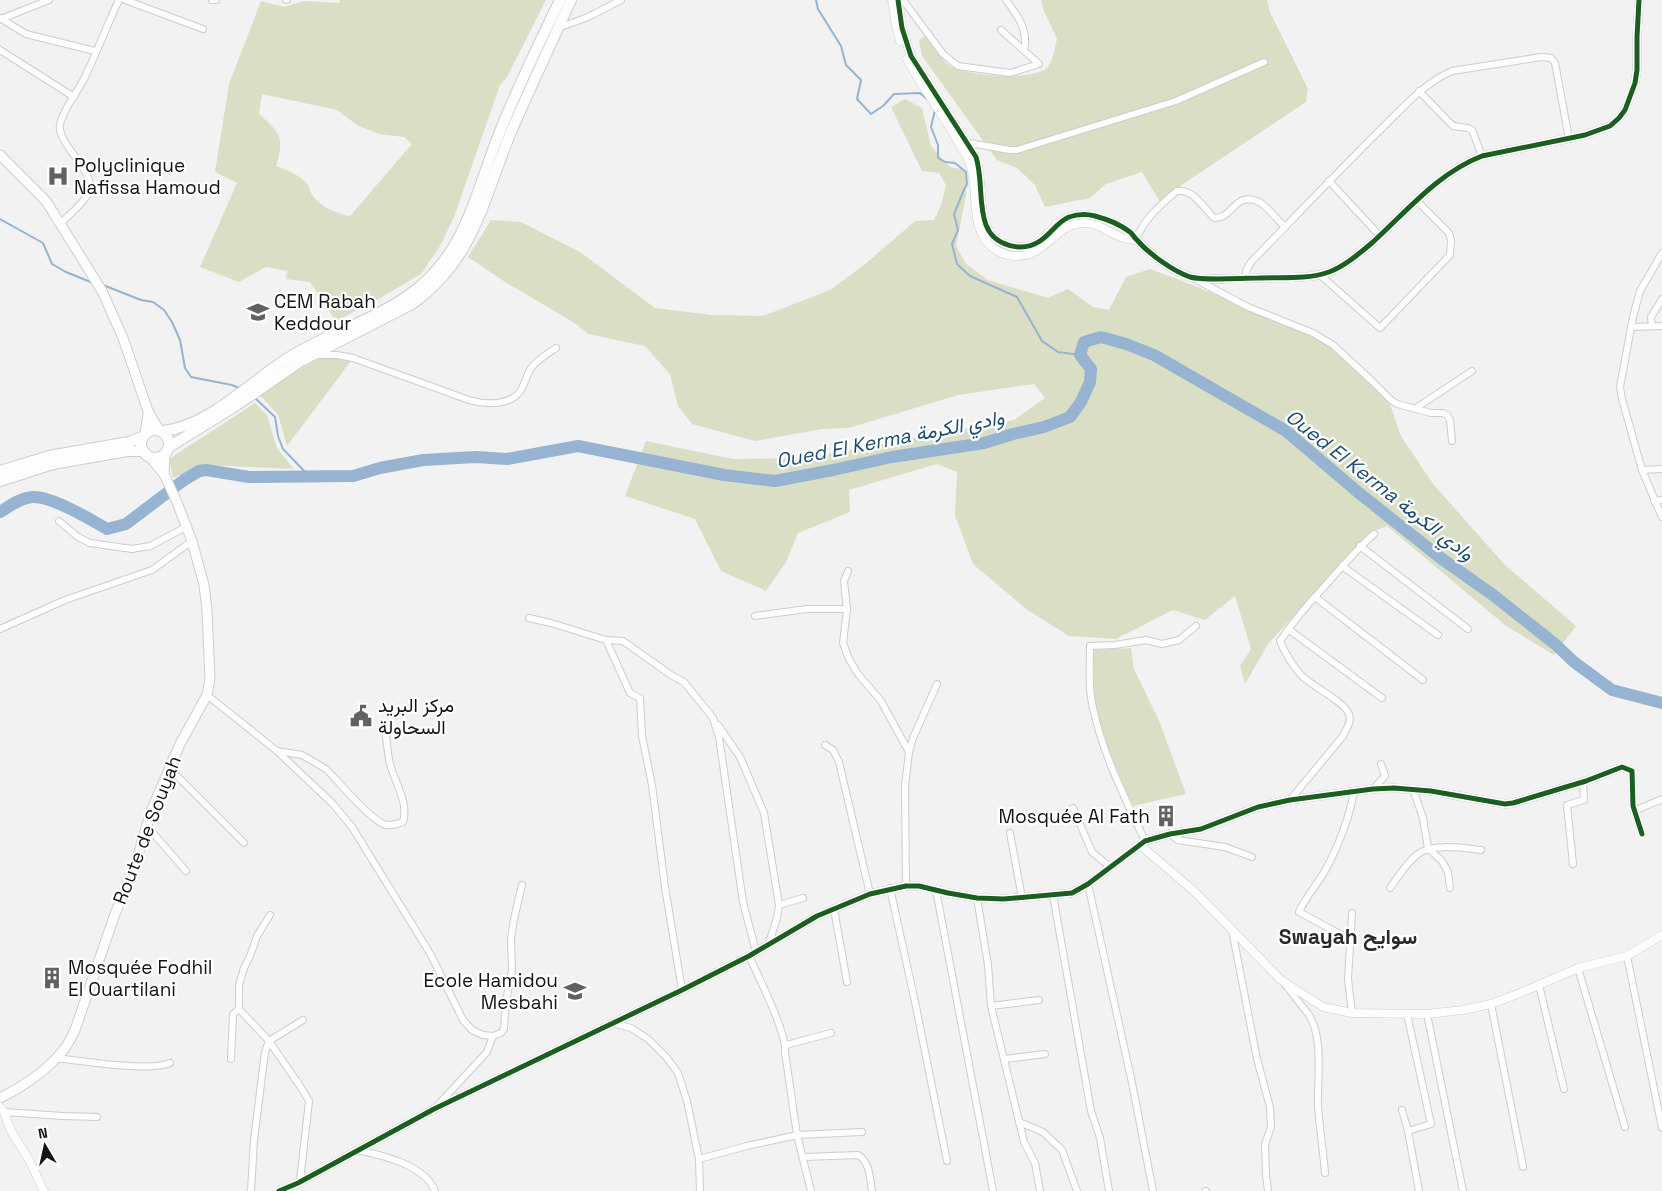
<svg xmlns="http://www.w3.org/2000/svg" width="1662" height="1191" viewBox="0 0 1662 1191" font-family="'Space Grotesk',Vazirmatn,sans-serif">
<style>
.green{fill:#d9dec5;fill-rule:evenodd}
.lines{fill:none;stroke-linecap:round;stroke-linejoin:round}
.stream{stroke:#96b4d1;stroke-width:2}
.river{stroke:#96b4d1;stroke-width:12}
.minor-casing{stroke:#cdcdcd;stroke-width:8}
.tertiary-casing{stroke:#cdcdcd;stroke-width:9}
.secondary-casing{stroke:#cdcdcd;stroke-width:11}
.trunk-casing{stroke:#cdcdcd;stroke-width:12}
.minor{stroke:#fdfdfd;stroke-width:6}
.tertiary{stroke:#fdfdfd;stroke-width:8}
.secondary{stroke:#fdfdfd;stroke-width:9}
.trunk{stroke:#fdfdfd;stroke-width:10}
.cycleway-casing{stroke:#fff;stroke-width:8}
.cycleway{stroke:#1b5e20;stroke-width:5}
.labels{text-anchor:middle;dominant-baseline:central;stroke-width:4.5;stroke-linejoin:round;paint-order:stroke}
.poi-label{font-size:19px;fill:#131313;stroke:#fff;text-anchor:start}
.street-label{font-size:19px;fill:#131313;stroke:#fff}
.water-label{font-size:20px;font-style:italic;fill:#1a4c74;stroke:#fff}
.quarter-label{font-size:21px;font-weight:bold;fill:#2a2a2b;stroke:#fff}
</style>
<rect width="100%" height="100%" fill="#f2f2f2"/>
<g class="green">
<path d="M340,0H546L507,77L500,85L454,217L440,246L421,274L377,300L336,321L310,282L286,279L287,271L266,267L239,282L200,267L237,183L215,172L229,84L261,1L284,7L304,1L339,3ZM262,94L337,110L357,125L379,134L404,137L412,144L350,216C335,213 321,207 312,195C310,192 310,187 307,184C301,175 286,170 276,166C285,138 280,132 259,114Z"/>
<path d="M1041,0H1267L1270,12L1308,89L1306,102L1183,184L1160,202L1142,172L1106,184L1090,198L1045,207L1035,185L1017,168L997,160L922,56L919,40L925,36C933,46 940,59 950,66C966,76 1033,81 1047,68C1053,62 1055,47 1057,39L1043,9Z"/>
<path d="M905,99L922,108L931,146L950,167L966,170V195L956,246L966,264L988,280L1048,298L1068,289L1093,307L1109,310L1126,277L1150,269L1190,284L1320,337L1371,379L1384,387L1401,436L1433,484L1505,565L1576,626L1554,655L1505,625L1387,526L1369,533L1268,644L1245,684L1240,666L1251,649L1235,596L1205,620L1173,610L1116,639L1069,636L1026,609L973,564L955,515L957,472L937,464L849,490L850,512L798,533L786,562L766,591L721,571L695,519L625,496L646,441L733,459L805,458L1014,420L1045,398L1034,384L958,395L849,428L822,429L755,441L692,424L678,406L670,374L645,346L588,334L573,322L505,282L468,257L491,220L521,222L580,252L655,308L712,315L763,316L830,290L864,265L915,221L934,220L941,205L946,185L939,173L922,171L891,107Z"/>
<path d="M334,358L351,361L287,446L278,415L260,395L316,359Z"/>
<path d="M255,403L267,415L277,448L294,469L201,465L173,478L169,459Z"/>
<path d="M1131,648L1134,669L1160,723L1186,794L1133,806C1119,775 1103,742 1096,708C1093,690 1094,669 1093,650Z"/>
</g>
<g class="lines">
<g class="stream">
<path d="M816,0L818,9L841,46L846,65L861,80L857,99L871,114L883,106L894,94L920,93L928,100"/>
<path d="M935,110L931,127L938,145V158L945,162L955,163L966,172L967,184L963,192L954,214L958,230L952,244L957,264L970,276L1017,297L1042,341L1058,352L1080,355"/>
<path d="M0,219L43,243L52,264L66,272L93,283"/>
<path d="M103,285L141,300L153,302L164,310L172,322L180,340L185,368L191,377L232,385L239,388"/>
<path d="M254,397L275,417L278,436L283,449L310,477"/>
</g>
<path class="river" d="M0,512C10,506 20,498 32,497C50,495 90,519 107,529L126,524L184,480L199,471L206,470L249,477L353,476L380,468L423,460L476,457L507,459L578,446L724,475L775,481L833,470L892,457L984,443L1013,434L1044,427L1070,417L1081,402L1090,382L1091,369L1080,355L1084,342L1101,337L1126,344L1154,355L1286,431L1359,493L1442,559L1493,595L1555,644L1574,662L1612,690L1662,703"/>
<g class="minor-casing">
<g id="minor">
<path d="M125,0L203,29"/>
<path d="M212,0H216"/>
<path d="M286,0H287"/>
<path d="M903,0L943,54L958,66L1010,73L1039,64L1001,30"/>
<path d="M1006,0C1017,15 1029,30 1024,50"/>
<path d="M0,18L26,34L95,51"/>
<path d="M1,19L49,0"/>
<path d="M558,28L588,17L621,0"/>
<path d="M0,50L74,97"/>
<path d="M1419,91L1453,126L1468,128L1472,130L1482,156"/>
<path d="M964,142L1010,150H1017L1176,101L1264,62"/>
<path d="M1329,181L1380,236"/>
<path d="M61,223C69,215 85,202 89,192C97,172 56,144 60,124C64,107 78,92 85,77C97,52 107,25 119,0"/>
<path d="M1136,240C1144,219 1160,205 1177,191C1192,188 1204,208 1214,218C1232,220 1235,190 1259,202C1267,206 1278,221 1285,227"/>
<path d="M1662,253L1640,291L1633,317L1620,387L1622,399L1642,470L1662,517"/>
<path d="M1319,274L1380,328L1450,255L1451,240L1449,233L1417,201"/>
<path d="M1193,278L1248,307L1313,333L1333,345L1373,382L1391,400L1397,404L1431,413H1443L1447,415L1450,420L1452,441"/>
<path d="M1246,278V271L1251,262C1293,219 1334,176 1376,134C1400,111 1422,84 1452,71L1541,57L1551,58L1555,63L1569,139"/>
<path d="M1652,326L1651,317L1662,299"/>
<path d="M1631,327L1662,326"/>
<path d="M316,355H337L353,358L469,400C485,405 511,406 521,390C525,383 527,375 531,368C538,359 547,354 556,348"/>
<path d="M1416,408L1472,371"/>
<path d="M1642,470L1662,469"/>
<path d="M1654,501L1662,500"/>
<path d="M59,521L78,537L90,543L132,549L150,546L186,527"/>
<path d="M1360,546L1468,629"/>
<path d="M1342,566L1438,635"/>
<path d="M848,571L844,581L847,609L843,643L849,659L858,674L881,701L909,752"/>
<path d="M1315,597L1423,680"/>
<path d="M755,616L807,609H847"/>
<path d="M529,618L551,623L606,640L623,641L671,675L684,682L713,718L719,737L743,902L756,952"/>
<path d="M0,629L65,600L152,570L192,541"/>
<path d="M1288,629L1382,698"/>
<path d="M606,640L630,693L640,698L642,736L652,785L665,887L682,990"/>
<path d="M207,695L277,751L302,755L326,769C340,783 367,816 383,824C390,827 396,824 403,822C409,803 395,783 390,764C388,756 387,746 386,736"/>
<path d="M718,725L740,757L764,813L779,905L777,918L769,943"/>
<path d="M825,745L833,750L839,762L870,894"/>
<path d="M277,751L332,803L352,827L431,955L463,1020L472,1030L483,1035L493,1036L487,1052L437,1106"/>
<path d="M1622,767L1632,771L1633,806L1642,834"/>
<path d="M169,768L244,843"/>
<path d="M1373,789L1385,776L1381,764"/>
<path d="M1413,789L1423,818L1428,848L1442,861L1448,872L1450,888"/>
<path d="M1290,800L1343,736C1346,729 1352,722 1349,714C1344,701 1311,686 1301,675C1292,665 1285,653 1280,641C1293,622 1308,604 1324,587C1340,569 1356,550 1374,534"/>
<path d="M1073,808L1092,852L1110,867"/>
<path d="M1634,811L1662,799"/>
<path d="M147,826L186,871"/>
<path d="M1010,833L1022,898"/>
<path d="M1170,834L1178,840L1225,847L1252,857"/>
<path d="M1145,841C1125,798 1103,755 1093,708C1088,688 1090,666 1090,646L1115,645L1146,640L1162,644L1179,640L1196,626"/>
<path d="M1573,864L1567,805L1584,800L1583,781"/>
<path d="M1088,884L1131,1078L1153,1191"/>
<path d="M906,886L905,786L909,752L913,738L937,684"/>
<path d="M890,888L915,1002L947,1161"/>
<path d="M1390,888C1398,877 1407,862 1418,854C1432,843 1463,848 1481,850"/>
<path d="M936,890L993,1191"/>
<path d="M1053,895L1091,1111L1100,1138L1109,1191"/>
<path d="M977,898L988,965L991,1006L1024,1142L1035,1163L1040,1191"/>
<path d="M779,905L803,898"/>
<path d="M834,909L847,982"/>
<path d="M1352,913L1348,979L1352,1013"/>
<path d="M270,915L257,936L250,956L244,968L239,985V1009L269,1041L300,1086L309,1101L300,1181"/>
<path d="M1232,930L1257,1059L1270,1107L1271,1127L1265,1144L1266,1175L1268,1191"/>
<path d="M1351,940L1299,912C1306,896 1318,884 1326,869C1338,847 1350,816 1354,791"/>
<path d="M749,956C758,976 787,1033 785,1052L797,1135L811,1191"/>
<path d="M1627,956L1662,1128"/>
<path d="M1578,968L1625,1127"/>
<path d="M1284,983L1309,1015C1324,1038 1317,1081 1318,1107C1320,1129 1323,1151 1325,1173"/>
<path d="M1539,985L1564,1089"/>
<path d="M1491,1004L1523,1167"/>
<path d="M991,1006L1039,1000"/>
<path d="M1407,1014L1431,1124L1408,1131"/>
<path d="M1427,1014L1463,1191"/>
<path d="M612,1023L631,1028L648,1039L667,1058L678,1073L687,1101L699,1159L700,1191"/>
<path d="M493,1036L501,1033L504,1029L506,1001L512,970L511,939L514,919L522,885"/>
<path d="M786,1045L831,1033"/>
<path d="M55,1058C82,1061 149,1072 170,1063"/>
<path d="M231,1059L233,1014L239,1009"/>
<path d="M1005,1059L1045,1054"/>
<path d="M1402,1110L1408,1131L1419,1191"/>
<path d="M4,1112L62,1116L97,1117"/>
<path d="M1019,1122L1043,1132L1062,1150L1077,1191"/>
<path d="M357,1150C382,1155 425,1165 435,1191"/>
<path d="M804,1157L858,1155C870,1162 870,1179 872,1191"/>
<path d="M699,1159L747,1146L797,1135L862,1132"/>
<path d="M251,1191L254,1140L265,1052L269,1041L303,1020"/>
<path d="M1205,1191H1206"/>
</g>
</g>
<g class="tertiary-casing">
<g id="tertiary">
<path d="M892,0L896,25L900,41"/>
<path d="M898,0L902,28L911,56L976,157C983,179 978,203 986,225C994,246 1022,253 1040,241C1051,234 1057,222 1069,217C1078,214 1087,214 1095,216C1106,219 1121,225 1130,232C1133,234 1134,238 1137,240C1149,254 1173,271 1190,277C1205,281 1241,278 1258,278C1280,277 1307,280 1329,272C1345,266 1360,253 1373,242C1407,211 1438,173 1482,156L1585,135L1610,126L1619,118L1625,110L1635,83L1637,70V37L1639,0"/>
<path d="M907,59C922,87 941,112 957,140C961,148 967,155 970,164C979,189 970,218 986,241C993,250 1005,256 1016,256C1046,257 1055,224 1083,223C1102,222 1117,241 1136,240"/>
<path d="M1140,845L1195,892L1281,980L1323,1007L1352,1013L1427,1014L1463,1010L1491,1004L1520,993L1578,968L1627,956L1662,935"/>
<path d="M0,1107L4,1112L11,1131L28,1158L44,1191"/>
<path d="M279,1191L298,1183L434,1109L682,990L749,956L817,916L870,894L906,886H919L948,893L977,898L1004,899L1072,893L1088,884L1145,841L1170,834L1201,829L1258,807L1290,800L1373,789L1394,788L1431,791L1505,804L1513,803L1586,781L1622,767"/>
</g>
</g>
<g class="secondary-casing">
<g id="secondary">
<path d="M0,155L46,201L102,291L123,338L148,411L159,430"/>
<path d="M145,434L148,414"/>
<path d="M164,474L165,454"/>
<path d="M0,1098C24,1086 49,1069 65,1048C69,1043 72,1036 75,1030L115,914L136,862L151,811L180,744L207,695L210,679L207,610L204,585L192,541L176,500L164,474L149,456"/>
</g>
</g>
<g class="trunk-casing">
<g id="trunk">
<circle cx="155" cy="444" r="14"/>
<path d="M163,431C208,426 248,384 285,360C327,332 379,320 418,288C468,247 476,191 499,134C517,88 539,44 560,0"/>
<path d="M169,447L237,405L301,361L412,304C475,259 483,199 511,132C530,88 551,44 571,0"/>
<path d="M0,471L49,456L129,442L142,437"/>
<path d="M0,481L53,464L127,451H143"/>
</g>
</g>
<use href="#minor" class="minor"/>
<use href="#tertiary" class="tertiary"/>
<use href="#secondary" class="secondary"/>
<use href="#trunk" class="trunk"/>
<g class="cycleway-casing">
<g id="cycleway">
<path d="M898,0L902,28L911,56L976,157C983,179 978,203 986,225C994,246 1022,253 1040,241C1051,234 1057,222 1069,217C1078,214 1087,214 1095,216C1106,219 1121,225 1130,232C1133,234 1134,238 1137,240C1149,254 1173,271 1190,277C1205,281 1241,278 1258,278C1280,277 1307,280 1329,272C1345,266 1360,253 1373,242C1407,211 1438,173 1482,156L1585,135L1610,126L1619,118L1625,110L1635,83L1637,70V37L1639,0"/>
<path d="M279,1191L298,1183L434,1109L682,990L749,956L817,916L870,894L906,886H919L948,893L977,898L1004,899L1072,893L1088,884L1145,841L1170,834L1201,829L1258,807L1290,800L1373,789L1394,788L1431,791L1505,804L1513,803L1586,781L1622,767L1632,771L1633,806L1642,834"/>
</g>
</g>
<use href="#cycleway" class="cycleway"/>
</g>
<defs>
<g id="hospital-bare" transform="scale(1.725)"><path d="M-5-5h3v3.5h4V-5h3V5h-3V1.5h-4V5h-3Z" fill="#616161" stroke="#fff" stroke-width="2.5" paint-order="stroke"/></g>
<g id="school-bare" transform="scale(1.725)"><path d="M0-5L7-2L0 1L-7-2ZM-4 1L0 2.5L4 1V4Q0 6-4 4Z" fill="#616161" stroke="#fff" stroke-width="2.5" paint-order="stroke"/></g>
<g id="civic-bare" transform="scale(1.725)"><path d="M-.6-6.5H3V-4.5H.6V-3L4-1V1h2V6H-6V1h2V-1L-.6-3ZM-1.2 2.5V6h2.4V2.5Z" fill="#616161" stroke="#fff" stroke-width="2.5" paint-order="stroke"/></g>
<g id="building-bare" transform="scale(1.725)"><path d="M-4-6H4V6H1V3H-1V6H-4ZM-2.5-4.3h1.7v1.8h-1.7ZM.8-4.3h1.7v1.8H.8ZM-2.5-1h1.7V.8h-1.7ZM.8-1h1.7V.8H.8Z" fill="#616161" stroke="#fff" stroke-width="2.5" paint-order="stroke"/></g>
</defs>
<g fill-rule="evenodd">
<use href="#hospital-bare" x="58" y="176"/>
<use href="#school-bare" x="258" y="312"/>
<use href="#civic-bare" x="361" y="716"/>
<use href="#building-bare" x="1166" y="816"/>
<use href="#building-bare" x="52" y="978"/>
<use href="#school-bare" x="575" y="991"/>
</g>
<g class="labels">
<g class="poi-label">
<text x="74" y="165">Polyclinique<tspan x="74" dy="22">Nafissa Hamoud</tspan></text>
<text x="274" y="301">CEM Rabah<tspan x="274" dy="22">Keddour</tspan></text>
<text x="378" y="705">مركز البريد<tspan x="378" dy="22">السحاولة</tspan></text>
<text x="1150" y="816" text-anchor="end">Mosquée Al Fath</text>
<text x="68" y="967">Mosquée Fodhil<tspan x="68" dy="22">El Ouartilani</tspan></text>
<text x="558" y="980" text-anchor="end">Ecole Hamidou<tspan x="558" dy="22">Mesbahi</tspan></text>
</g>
<g class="street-label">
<text transform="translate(147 830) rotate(-69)">Route de Souyah</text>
</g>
<g class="water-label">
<text transform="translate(890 439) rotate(-11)">Oued El Kerma وادي الكرمة</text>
<text transform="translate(1380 485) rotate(38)">Oued El Kerma وادي الكرمة</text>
</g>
<g class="quarter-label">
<text x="1348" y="936">Swayah سوايح</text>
</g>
</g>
<g transform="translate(45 1146) rotate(351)" stroke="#ffffff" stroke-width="4" paint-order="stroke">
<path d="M0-4L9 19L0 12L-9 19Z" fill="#131313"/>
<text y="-8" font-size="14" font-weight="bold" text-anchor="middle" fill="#131313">N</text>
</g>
</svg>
